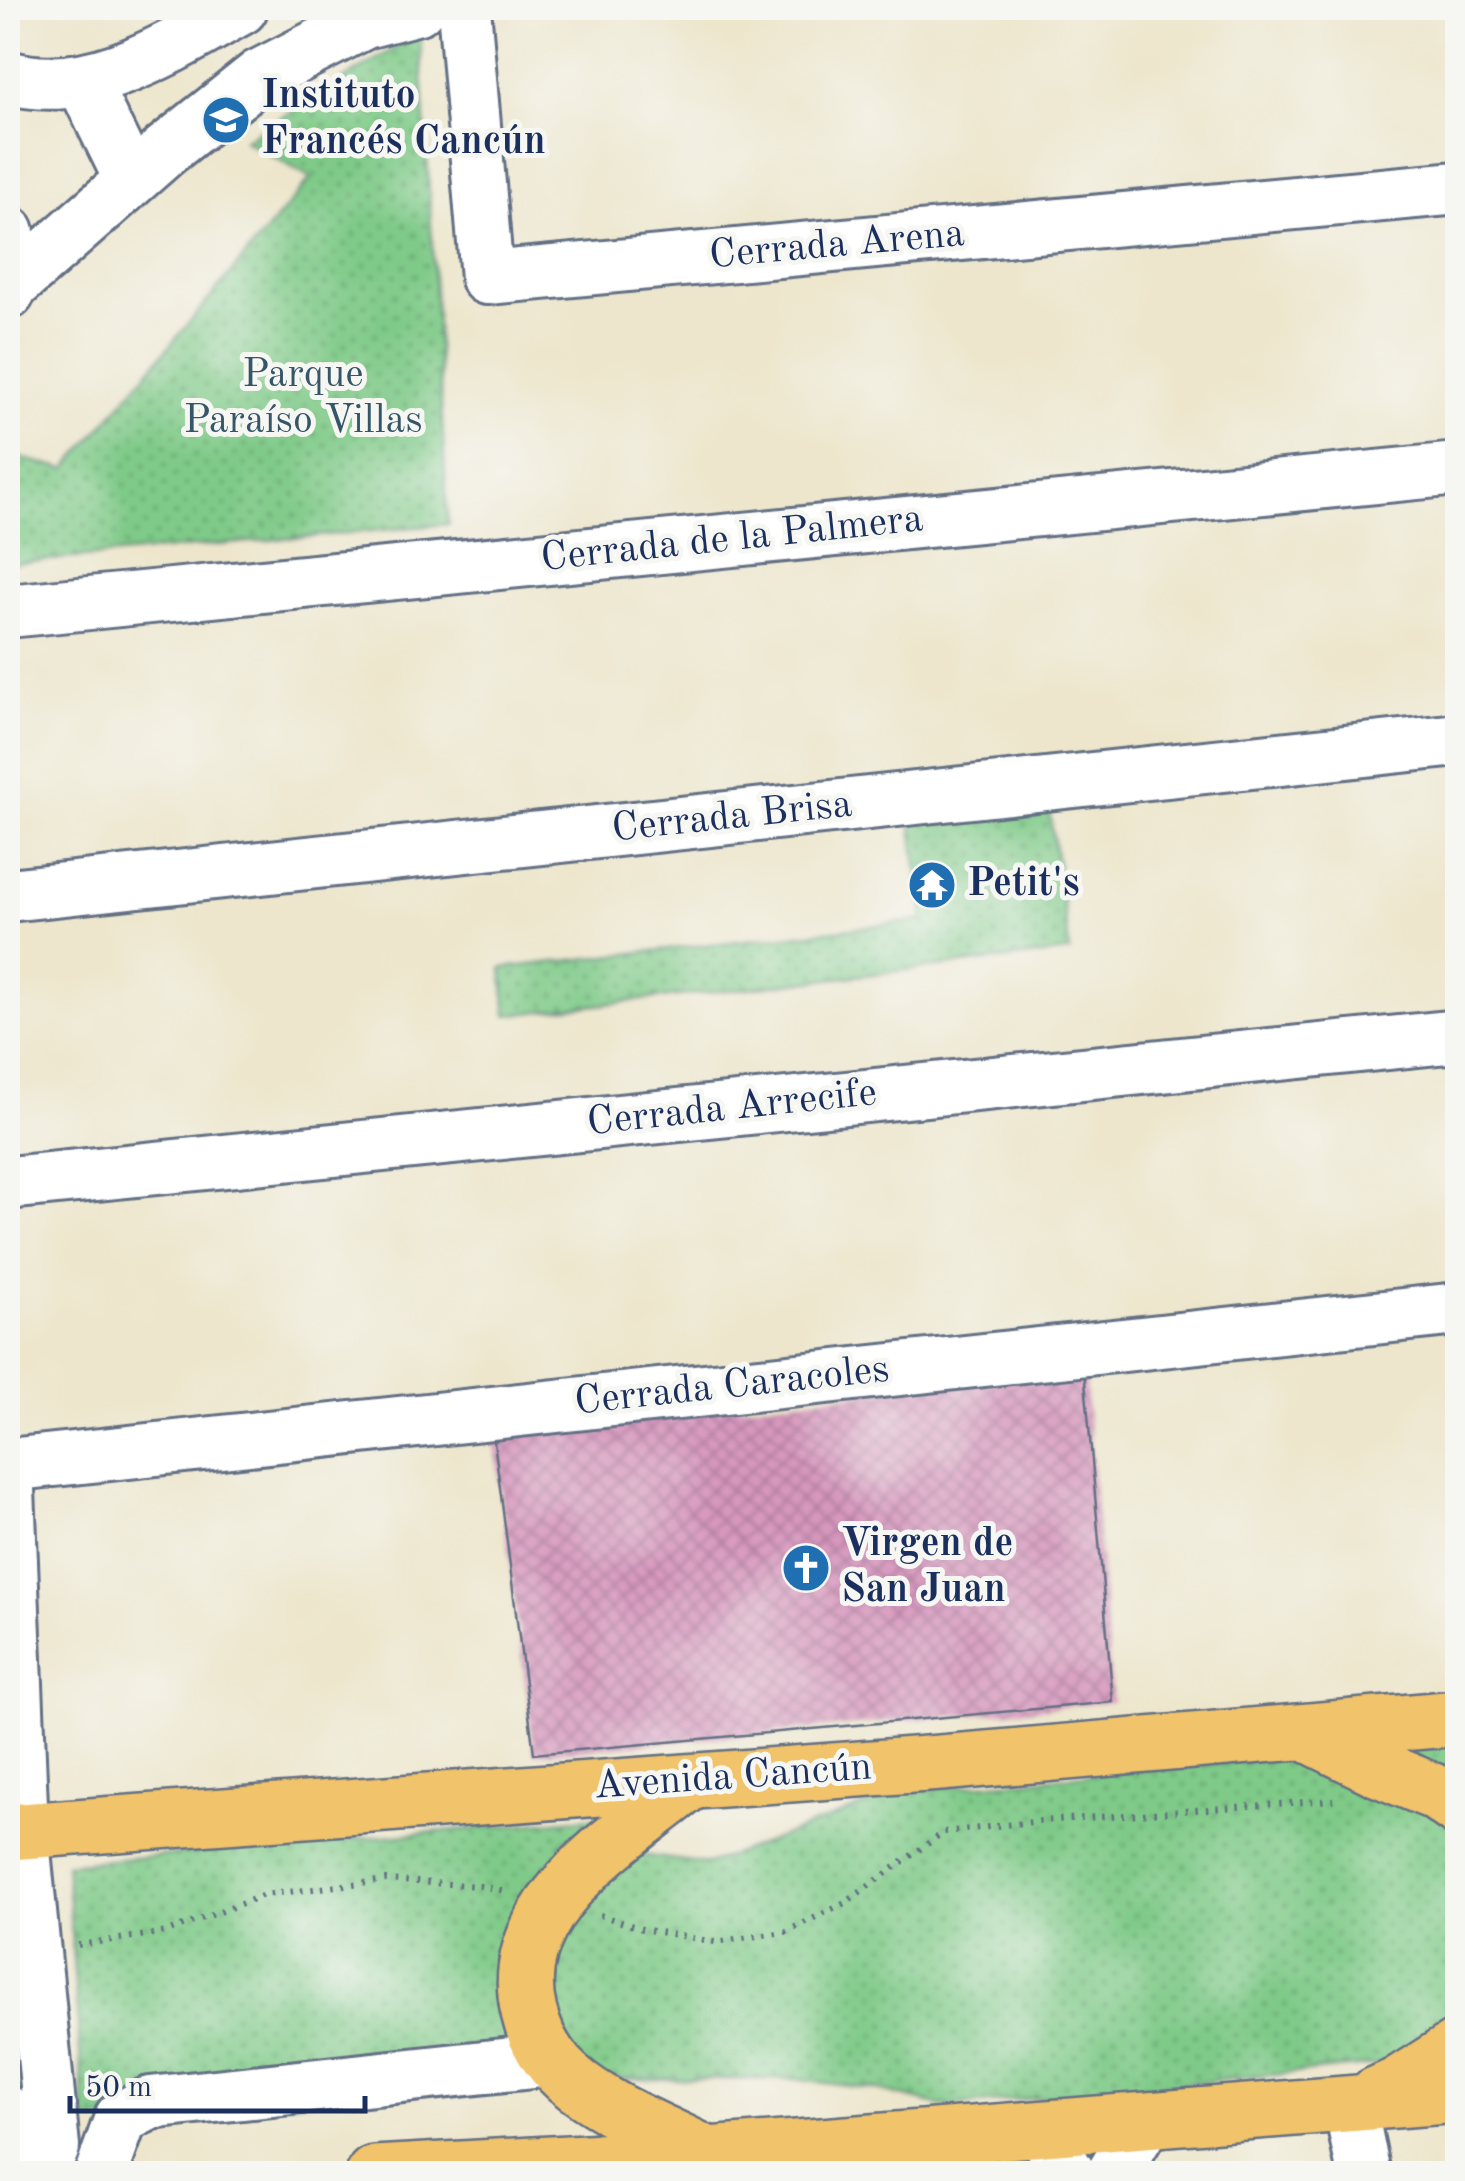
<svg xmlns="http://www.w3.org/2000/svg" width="1465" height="2181" viewBox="0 0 1465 2181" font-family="'Old Standard TT',serif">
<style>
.park{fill:url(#park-dots);stroke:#4d7c73;stroke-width:2.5}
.building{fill:url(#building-cross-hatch)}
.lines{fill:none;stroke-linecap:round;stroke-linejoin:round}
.minor-casing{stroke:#646f84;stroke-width:58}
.major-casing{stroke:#646f84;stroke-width:60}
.path{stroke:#646f84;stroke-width:6;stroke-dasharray:2.5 8;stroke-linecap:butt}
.minor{stroke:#fff;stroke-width:52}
.major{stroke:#f1c36a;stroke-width:55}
.labels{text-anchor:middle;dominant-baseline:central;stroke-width:10;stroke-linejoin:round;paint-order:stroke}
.poi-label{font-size:40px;font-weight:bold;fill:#1b2f5e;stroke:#f6f6f2;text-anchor:start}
.street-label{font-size:40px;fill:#1b2f5e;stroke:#f6f6f2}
.park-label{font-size:40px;fill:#345668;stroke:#f6f6f2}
</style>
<defs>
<pattern id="park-dots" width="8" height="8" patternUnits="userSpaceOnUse" patternTransform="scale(2.5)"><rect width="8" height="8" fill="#7fca88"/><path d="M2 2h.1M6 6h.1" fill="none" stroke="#67a472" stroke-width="1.8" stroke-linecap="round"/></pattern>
<pattern id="building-cross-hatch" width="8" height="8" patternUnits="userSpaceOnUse" patternTransform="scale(2.5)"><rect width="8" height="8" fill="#d898be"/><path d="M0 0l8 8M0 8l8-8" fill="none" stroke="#ae7c9e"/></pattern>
</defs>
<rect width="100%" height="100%" fill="#f6f6f2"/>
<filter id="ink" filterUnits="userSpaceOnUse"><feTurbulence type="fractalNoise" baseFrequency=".01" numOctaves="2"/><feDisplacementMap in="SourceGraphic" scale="20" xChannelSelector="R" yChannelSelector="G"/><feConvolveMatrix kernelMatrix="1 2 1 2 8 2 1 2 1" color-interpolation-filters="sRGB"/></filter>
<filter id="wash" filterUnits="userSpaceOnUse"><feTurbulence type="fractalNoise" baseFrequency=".0048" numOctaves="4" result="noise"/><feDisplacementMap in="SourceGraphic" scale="40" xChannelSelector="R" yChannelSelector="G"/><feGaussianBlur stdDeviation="2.25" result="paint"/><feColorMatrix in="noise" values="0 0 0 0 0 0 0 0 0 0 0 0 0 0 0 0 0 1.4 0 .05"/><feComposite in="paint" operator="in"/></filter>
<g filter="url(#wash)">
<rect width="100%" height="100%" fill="#ede6cc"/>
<g class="park">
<path d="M420,33L448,524L8,564V455L66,469L311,178L244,140Z"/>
<path d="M1048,802L1070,952L507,1015L502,968L924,920L910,812Z"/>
<path d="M1457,1742V2057L946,2107L873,2089L793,2079H533L85,2121L66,1864L602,1817L559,1844L708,1864L904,1791Z"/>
</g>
<g id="blocks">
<path class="building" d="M1084,1369L1113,1702L534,1754L493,1433Z"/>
</g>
</g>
<g filter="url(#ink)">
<use href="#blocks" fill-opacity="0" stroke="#646f84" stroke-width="2.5"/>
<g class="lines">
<g class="minor-casing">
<g id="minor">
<path d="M464,8L487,278L1458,188"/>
<path d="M8,77C89,101 173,46 241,8"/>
<path d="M82,80L131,180"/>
<path d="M8,232V293"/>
<path d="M9,288L166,150L259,76L365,22L418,8"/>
<path d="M8,611L1458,469"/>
<path d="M8,895L1458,740"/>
<path d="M8,1183L1458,1036"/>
<path d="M8,1465L1458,1309"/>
<path d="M8,1489L22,1830L53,2147L42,2174"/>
<path d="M1350,2106L1364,2174"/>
<path d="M8,2113L15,2174"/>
<path d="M1042,2129L1069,2174"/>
<path d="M101,2174L121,2118L150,2103L551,2060"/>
<path d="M1113,2174L1145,2122"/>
</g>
</g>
<g class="major-casing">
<g id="major">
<path d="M1306,1733L1379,1769L1435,1792L1458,1808"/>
<path d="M690,1782C621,1839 503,1907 529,2012C535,2038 547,2059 567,2077C606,2111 662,2131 708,2155"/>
<path d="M8,1832L940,1763L1458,1718"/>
<path d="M1376,2095L1398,2085L1458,2047"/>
<path d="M374,2174L708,2155L1458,2095"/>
</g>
</g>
<g class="path">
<path d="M600,1915L642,1929L715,1942L785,1932L845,1903L944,1832L1041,1821L1333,1800"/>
<path d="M78,1945L167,1932L264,1895L386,1880L480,1886L506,1891"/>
</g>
<use href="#minor" class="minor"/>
<use href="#major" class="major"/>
</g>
</g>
<defs>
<g id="school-disc" transform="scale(2.5)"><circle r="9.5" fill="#1f6fb2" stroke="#f6f6f2"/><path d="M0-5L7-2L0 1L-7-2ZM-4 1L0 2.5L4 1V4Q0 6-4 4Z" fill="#fff"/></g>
<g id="temple-disc" transform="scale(2.5)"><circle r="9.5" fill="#1f6fb2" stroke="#f6f6f2"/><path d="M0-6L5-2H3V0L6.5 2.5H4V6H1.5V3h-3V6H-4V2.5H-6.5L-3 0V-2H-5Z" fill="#fff"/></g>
<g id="church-disc" transform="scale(2.5)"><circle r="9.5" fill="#1f6fb2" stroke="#f6f6f2"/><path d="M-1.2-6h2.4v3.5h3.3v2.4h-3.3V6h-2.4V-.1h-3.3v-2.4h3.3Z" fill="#fff"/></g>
</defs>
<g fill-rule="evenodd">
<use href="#school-disc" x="226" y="120"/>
<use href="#temple-disc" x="932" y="885"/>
<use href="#church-disc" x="806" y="1568"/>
</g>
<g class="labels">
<g class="poi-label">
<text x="261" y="97">Instituto<tspan x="261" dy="46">Francés Cancún</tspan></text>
<text x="967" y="885">Petit's</text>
<text x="841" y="1545">Virgen de<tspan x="841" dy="46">San Juan</tspan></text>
</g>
<g class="street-label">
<text transform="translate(837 246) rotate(-5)">Cerrada Arena</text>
<text transform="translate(732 540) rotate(-6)">Cerrada de la Palmera</text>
<text transform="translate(732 818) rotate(-6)">Cerrada Brisa</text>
<text transform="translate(732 1109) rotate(-6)">Cerrada Arrecife</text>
<text transform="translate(732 1387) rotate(-6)">Cerrada Caracoles</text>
<text transform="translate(733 1778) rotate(-4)">Avenida Cancún</text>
</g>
<g class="park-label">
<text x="303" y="376">Parque<tspan x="303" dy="46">Paraíso Villas</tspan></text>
</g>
</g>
<rect width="1465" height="2181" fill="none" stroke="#f6f6f2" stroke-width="40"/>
<path d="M70 2096v15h295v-15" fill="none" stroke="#1b2f5e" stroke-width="5"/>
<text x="85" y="2096" font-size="30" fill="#1b2f5e" stroke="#f6f6f2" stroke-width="8" paint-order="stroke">50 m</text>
</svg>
